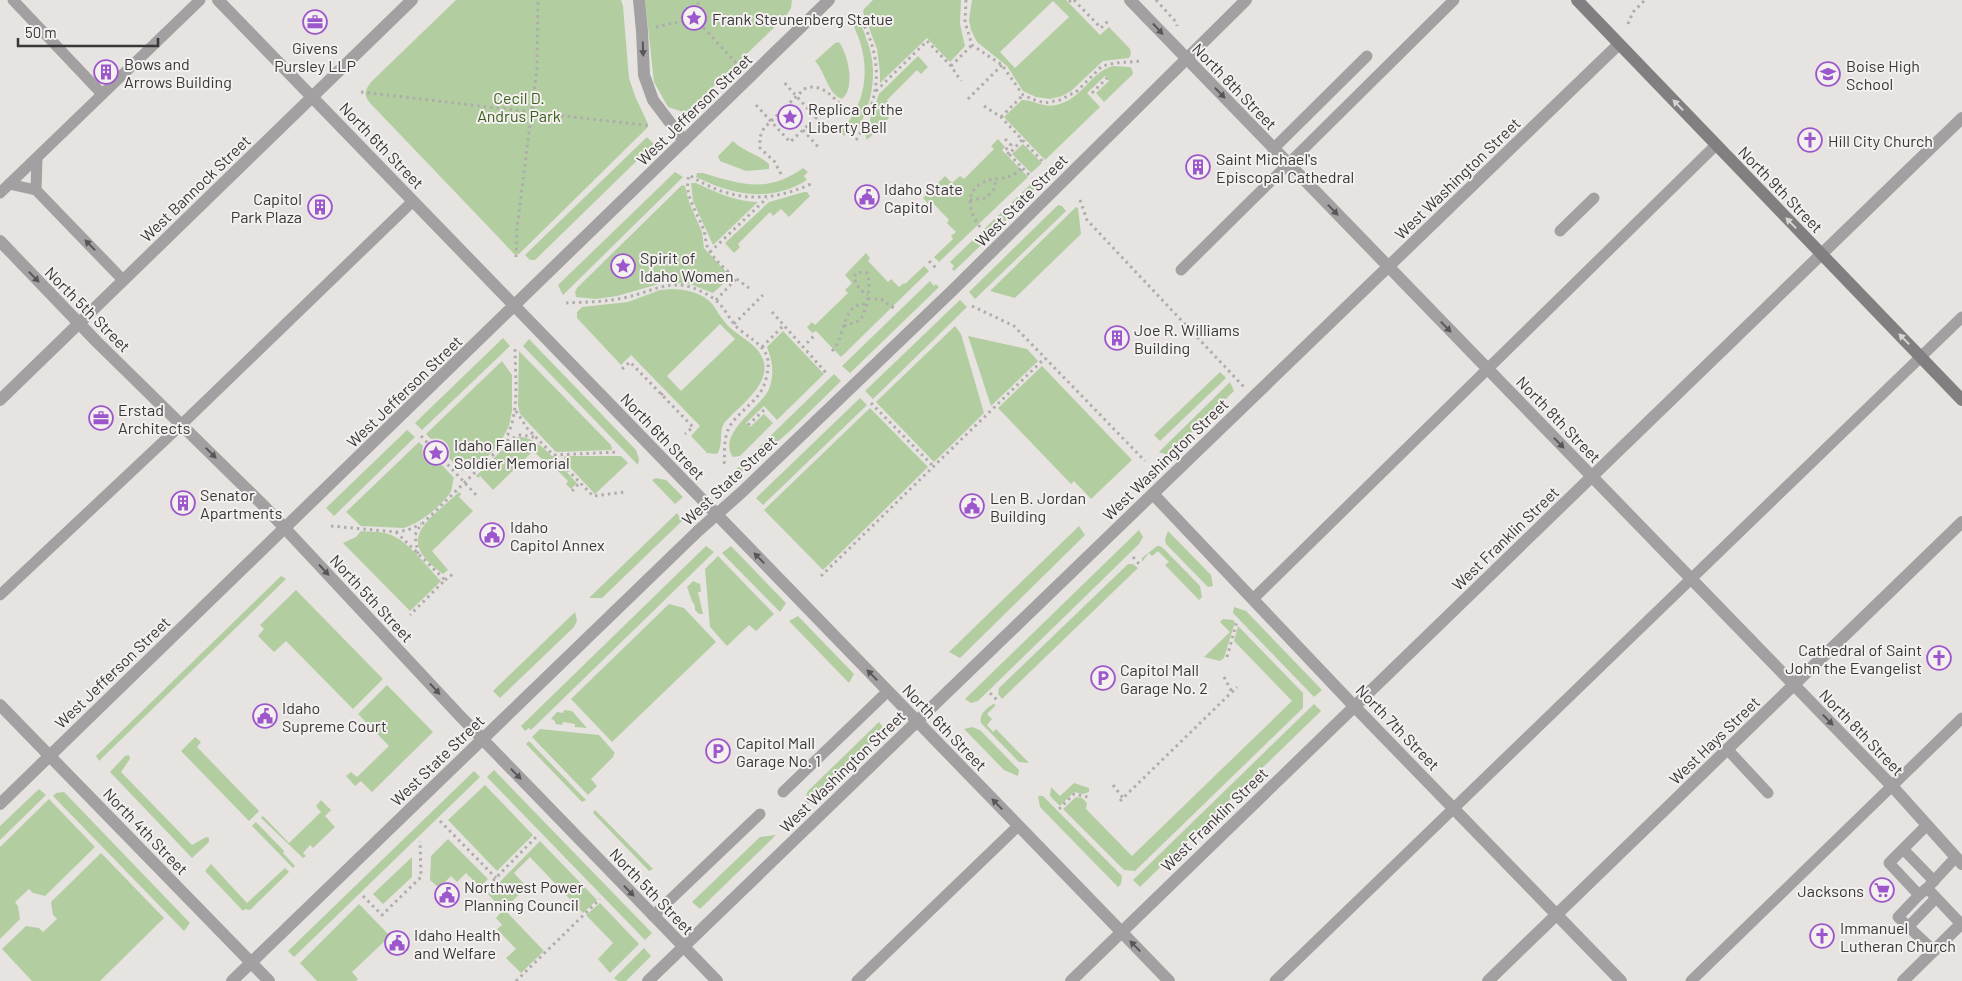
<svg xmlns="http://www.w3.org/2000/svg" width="1962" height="981" viewBox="0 0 1962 981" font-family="Barlow,sans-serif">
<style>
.green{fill:#b2cea1;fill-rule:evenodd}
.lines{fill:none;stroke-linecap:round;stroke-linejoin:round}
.path{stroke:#afacab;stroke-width:3;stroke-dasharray:2.5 4;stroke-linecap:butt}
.service{stroke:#a2a0a1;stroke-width:11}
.minor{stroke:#a2a0a1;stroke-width:12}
.tertiary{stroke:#a2a0a1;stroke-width:12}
.secondary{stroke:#827f80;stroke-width:12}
.oneway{fill:#585657}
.oneway2{fill:#d8d4d3}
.labels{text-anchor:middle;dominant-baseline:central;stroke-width:4;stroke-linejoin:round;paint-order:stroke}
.poi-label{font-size:16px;fill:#393737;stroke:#f4f0ef;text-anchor:start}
.street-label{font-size:16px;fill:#393737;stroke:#f4f0ef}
.park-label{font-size:16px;fill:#3a5f1c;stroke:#f4f0ef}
</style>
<rect width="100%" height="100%" fill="#e7e3e1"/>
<g class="green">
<path d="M456,0H621L623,6L629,78L635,96L648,124V127L519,254H514L501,240L370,103C363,95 365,90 371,82Z"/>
<path d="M645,0H792L791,8L786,16L689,110L683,112L668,107L654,82Z"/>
<path d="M873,0H961L960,24L965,46L950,62L927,38L880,83V72L877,49L863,12L864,9Z"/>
<path d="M972,0H1066L1100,35L1109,27L1130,49L1131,54L1129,58L1103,61L1071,91L1062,96L1050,99L1036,97L1023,91L1007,66L977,42L971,30L969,20ZM1053,1L1069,17L1015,68L1000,52Z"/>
<path d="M855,18C861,22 864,31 866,38C880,72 872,107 853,137L848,132L844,136L840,131C870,102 871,58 852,23Z"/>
<path d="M839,42C848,54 856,88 842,99C827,93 826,73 815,61L835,43Z"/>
<path d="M918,56L928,67L921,74L917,70L887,100L890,104L882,111L889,118L867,140L865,134L879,94Z"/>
<path d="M1113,66L1130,67L1132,69L1133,74L1104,102L1096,93L1109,81L1105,76L1087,93L1100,107L1045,160L1004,117L1022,100C1034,100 1043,108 1056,105C1082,100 1091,71 1113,66Z"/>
<path d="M647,137L654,144L535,260H530L525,255Z"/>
<path d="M998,139L1005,147L1002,150L1028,177L939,262L934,257L953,239L951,236L956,232L947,223L949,220L931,201L928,204L923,198L945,176L952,183L960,176L964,179L994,149L991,146Z"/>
<path d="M733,141C744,152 758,154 769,164V169L746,171L720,161L718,156Z"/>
<path d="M1023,144L1042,163L1031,173L1012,154Z"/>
<path d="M803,168L808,172L804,176L807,180C777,199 745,197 714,185C708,182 701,180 696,177L697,173H703C742,185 768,193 803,168Z"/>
<path d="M675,172L683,177L563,295L558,285Z"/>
<path d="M1033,182L1037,186L997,230L954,271L952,269L954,266L950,262Z"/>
<path d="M691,183H696C716,192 736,202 758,202L713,245L693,201Z"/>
<path d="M682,185L685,186L689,202L702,232L704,248L731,277L713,293L690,284L666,282L617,296L596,299L576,297L575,292L577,288Z"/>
<path d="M804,192H807L810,196L789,217L781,209L773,216L770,212L738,244L740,247L734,253L725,243L769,202Z"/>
<path d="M1058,205L1062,206L1066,211L975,299L969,292Z"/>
<path d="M1076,207L1078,208L1081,234L1015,298L990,291Z"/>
<path d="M866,253L870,258L868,261L888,282L891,279L899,287L904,283L905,284L924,266L929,271L841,357L816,331L812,333L807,327L812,322L815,325L848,293L845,290L852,283L845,275Z"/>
<path d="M930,281L934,286L936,284L939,287L850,373L842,366Z"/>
<path d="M671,289C686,289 704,293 713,305C717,311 720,316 724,321C733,334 750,339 759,352C779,379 740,405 725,422C718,431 724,445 717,454L707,453L691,436L700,426L631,355L621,365L577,318V312L582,307L628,302L660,290ZM720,324L735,339L681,391L667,376Z"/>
<path d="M960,300L967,307L873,399L865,391Z"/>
<path d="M955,326L961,334L984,413L934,462L876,402Z"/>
<path d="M783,331L824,374L777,420L764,406L746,423L750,427L764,414L773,423L740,456L733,457C716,434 761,407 769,389C775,373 772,361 767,347Z"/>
<path d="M968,336L1027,349L1038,361L991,406Z"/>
<path d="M503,338L510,346L422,430L415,423Z"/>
<path d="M529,339L636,450L639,459L638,465L523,346Z"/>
<path d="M519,351L611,445L612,450L556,452L520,414L518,405Z"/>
<path d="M502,361L512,375V411L509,426L500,443L479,466L461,471L449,458C452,445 444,436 431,439L426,434Z"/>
<path d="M1042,366L1132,460L1091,499L1074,481L1071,484L998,408Z"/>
<path d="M1220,372L1226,378L1160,441L1154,435Z"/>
<path d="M834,374L841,381L790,431L735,478L732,473Z"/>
<path d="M1230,382L1234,391L1168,455L1159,452Z"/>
<path d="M860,398L867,405L763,505L756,498Z"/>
<path d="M870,408L928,467L823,570L764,510Z"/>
<path d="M407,430L415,437L334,516L326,508Z"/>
<path d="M518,437C539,435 563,469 577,483L571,489L566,484L568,481L546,459L544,461L533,451L493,490L480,476L478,478L476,476L509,443Z"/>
<path d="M419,442L423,446C420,459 429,468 442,465L454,478C452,482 453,489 450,493C441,506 418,525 403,528L361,526L346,512Z"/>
<path d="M565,456H621L628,463L595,494L563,460Z"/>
<path d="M656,478L666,480L683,497L675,504L652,480Z"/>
<path d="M459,492L461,494L459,497L473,511L432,551L448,570L443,574C393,539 428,521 459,492Z"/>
<path d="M677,513L682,521L602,598H589Z"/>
<path d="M1079,526L1085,535L960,658L949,652Z"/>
<path d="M1139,530L1143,537L1139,544L978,701L971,703L965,699Z"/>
<path d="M361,531C369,532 377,531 385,533C407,538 425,565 441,581L410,611L343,543L356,537Z"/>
<path d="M1168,531L1211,575L1213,586L1208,587L1166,544L1165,539Z"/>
<path d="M706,546L714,552L531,730L529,728L525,731L521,726Z"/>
<path d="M731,546L786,603L780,612L722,553Z"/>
<path d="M1157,546H1160L1164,549L1200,586L1202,597L1199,600L1165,565L1169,562L1158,551L1152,556L1149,553L1142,562V558Z"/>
<path d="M718,556L774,614L756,631L749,625L727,646L710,627L705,569Z"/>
<path d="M1128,564H1133L1138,568L1002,699L998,694L999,688Z"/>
<path d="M281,576L286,579L99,761L96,756Z"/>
<path d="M693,581L700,584L701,592H698L703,614H699L695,610V606L692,601L687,587Z"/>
<path d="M296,590L383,679L353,709L286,641L274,652L258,636L264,629L260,625Z"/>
<path d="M669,604L684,608L716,642L612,742L571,699Z"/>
<path d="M1234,607L1246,611L1322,690L1314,697L1233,613Z"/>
<path d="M575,612L577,621L574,627L500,698L493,691Z"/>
<path d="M798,616L854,674L849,683L789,621Z"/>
<path d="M1223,619L1233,620L1235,622L1224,658L1220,661L1204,657L1230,632L1220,622Z"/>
<path d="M1238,626L1303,693V708L1135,871L1124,870L1063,809L1076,797L1082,798L1087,803L1086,809L1132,856L1292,701L1234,641Z"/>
<path d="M387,685L433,732L372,792L361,781L355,786L346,776L351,772L357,777L389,746L358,714Z"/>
<path d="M993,704L996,705L987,714L992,719L987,725L993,732L996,729L1029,763L1019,762L981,723C979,714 986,709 993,704Z"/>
<path d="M1314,704L1321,711L1140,887L1133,880Z"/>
<path d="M564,710L572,711L587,728L575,727V724L563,722L562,725L556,724L554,720L551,719L557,712L563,713Z"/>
<path d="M879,722L885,730L804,808L807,792Z"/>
<path d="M972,727L980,730L1019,770L1018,776L1004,770L964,729Z"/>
<path d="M540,729L599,735L615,753L613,755L614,756L591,779L597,786L588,795L532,737Z"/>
<path d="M195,737L201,742L197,747L259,811L249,821L181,751Z"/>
<path d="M529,741L586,800L582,802L526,744Z"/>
<path d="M129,755L130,759L121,772L192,845L206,837L209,838V842L192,858L110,772L125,756Z"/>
<path d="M494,770L652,933L645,940L487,777Z"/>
<path d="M474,771L480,777L294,957L288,951Z"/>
<path d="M1074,783L1089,788V792L1083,794L1074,792L1060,806L1050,796L1051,787L1060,796Z"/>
<path d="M485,785L533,835L497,871L448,820Z"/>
<path d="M39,789L46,795L0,840V826Z"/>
<path d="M64,792L190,923L184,931L53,796L56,793Z"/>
<path d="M1038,796H1043L1122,876L1121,884L1118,887L1040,807Z"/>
<path d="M49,799L95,847L45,896L33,893L29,889L15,902L18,906L20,919L0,939V847Z"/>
<path d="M321,800L331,810L325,816L335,827L313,848L310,845L303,853L306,856L303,858L261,818L263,816L289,843L321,812L316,806Z"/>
<path d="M595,810L653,869L649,871L593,813Z"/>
<path d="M256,822L284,851L283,853L295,866L293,868L252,826Z"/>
<path d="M776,835L700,909L692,902L760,837Z"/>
<path d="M448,839L488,879L480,887L466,873L457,882L451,876L439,888L430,880L431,856Z"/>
<path d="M540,841L597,900L583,913L530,857L514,873L527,887L504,909L544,951L521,973L506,958L516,949L497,929L502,925L496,918L503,910L488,894Z"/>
<path d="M101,853L164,918L100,981H32L2,949L26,926L39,928L43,932L57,919L53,915L51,902Z"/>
<path d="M412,857V877L383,904L373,894Z"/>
<path d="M211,864L247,903L285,868L289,872L250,910L245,909L243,911L205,871Z"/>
<path d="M600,903L639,944L610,973L598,959L613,943L586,915Z"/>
<path d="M359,904L390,936L352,972L358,979L356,981H317L300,963Z"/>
<path d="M644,948L651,956L626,981H618L614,978Z"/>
</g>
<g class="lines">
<g class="path">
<path d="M966,0L965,22L972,45L1002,65L1023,95L1035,100L1045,103L1060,100L1077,91L1102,66L1115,63L1142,61"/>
<path d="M1074,0L1101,28L1110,19"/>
<path d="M1156,0L1176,22L1177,26"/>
<path d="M1069,2L1071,0"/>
<path d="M696,11L699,0"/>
<circle cx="694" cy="18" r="7"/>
<path d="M699,23L739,66"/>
<path d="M1628,24L1633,12L1645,0"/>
<path d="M656,27L687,20"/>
<path d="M951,66L972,45"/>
<path d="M876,91L927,41L951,66L961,81"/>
<path d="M361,92L651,126"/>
<path d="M1092,93L1107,78"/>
<path d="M968,99L1002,65"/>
<path d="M756,105L790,142L816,118L782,80"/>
<path d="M984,106L1001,117L1045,164"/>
<path d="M1001,117L1023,95"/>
<path d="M803,130L820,149"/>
<path d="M1005,139L1011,145L1005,150L1009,154"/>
<path d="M856,140C862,132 865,122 869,112C883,76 876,44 857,12"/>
<path d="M1022,140L1009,154L1032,178"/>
<path d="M781,174L774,161L760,148V137L764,128L804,89C823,81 834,100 848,111"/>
<path d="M970,200L986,198L994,189L996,180"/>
<path d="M1080,200L1087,220L1244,387"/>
<path d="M980,227C970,214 963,193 982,183C997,175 1007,183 1022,168"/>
<path d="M710,252L767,198"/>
<path d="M516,257L517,228L537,69L538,0"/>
<path d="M929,261L937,269"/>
<path d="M749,288C736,279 717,264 709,250C705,244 706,237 704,231C698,212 683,196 689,175C730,201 766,204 811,184"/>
<path d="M868,299H881L895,309"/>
<path d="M716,300L736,279"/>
<path d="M566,303C585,302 605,302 623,298C661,290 674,273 713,298C725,306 729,321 740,330C759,345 774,350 766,379C761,401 741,408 730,426C723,437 725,454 724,467"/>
<path d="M972,306L1014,326L1145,461"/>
<path d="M772,312L828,375"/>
<path d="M734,324L763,295"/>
<path d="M844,326L859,321C867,313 872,284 867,273L858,272L854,276C855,284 861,292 868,295"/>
<path d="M807,343L816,334"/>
<path d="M762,347L783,326"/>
<path d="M832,351C847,335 841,303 866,304"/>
<path d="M622,369L630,362L693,427L685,434"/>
<path d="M661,395L665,391"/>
<path d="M871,403L934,467"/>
<path d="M516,411L527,428L593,496L625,492"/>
<path d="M748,425L764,410"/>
<path d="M421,436L478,497"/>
<path d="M507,441L520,435L534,437"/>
<path d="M554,455L619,452"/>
<path d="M572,491L580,482"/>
<path d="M331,526L396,532L408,530L421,524"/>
<path d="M396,532L445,580L410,615"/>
<path d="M418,554L415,535L420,526L499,449C522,420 515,381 515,347"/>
<path d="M1133,557L1140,565"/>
<path d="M821,576L1045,358"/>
<path d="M445,580L453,574"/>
<path d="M1227,657L1237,621"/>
<path d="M1224,677L1232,692"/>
<path d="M990,693L999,702"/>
<path d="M1113,785L1123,798"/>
<path d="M1120,801L1237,687"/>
<path d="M1059,809L1074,794L1088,797"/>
<path d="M440,821L496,878"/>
<path d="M484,890L538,835"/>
<path d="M363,896L382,915L421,877L420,841"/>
<path d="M516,981L600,899"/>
</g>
<g class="service">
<path d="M13,0L102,94"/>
<path d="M1273,149L1367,56"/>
<path d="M37,158L36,190L123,280"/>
<path d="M9,184L36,190"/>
<path d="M0,193L200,0"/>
<path d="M1560,231L1594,198"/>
<path d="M1181,270L1454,0"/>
<path d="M0,595L182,424L413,201"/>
<path d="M1253,599L1716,145"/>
<path d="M1727,749L1768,793"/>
<path d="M783,792L888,691"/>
<path d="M1927,825L1889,863L1919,895L1927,888L1961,924"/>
<path d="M1903,849L1934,881"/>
<path d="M1930,885L1956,857"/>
<path d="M1919,895L1898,917L1934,951"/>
<path d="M653,916L760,814"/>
<path d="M1908,927L1936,898"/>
<path d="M857,981L1018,826"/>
<path d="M1275,981L1962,317"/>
<path d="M1691,981L1962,718"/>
</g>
<g class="minor">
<path d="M1153,494L1354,706L1621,981"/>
<path d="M1071,981L1962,118"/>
<path d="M1488,981L1962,522"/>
</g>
<g class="tertiary">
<path d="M218,0L1169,981"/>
<path d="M639,0L642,31L644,75L653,100L684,141"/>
<path d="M1130,0L1892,786L1962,864"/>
<path d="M0,241L97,342L265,507L460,716L717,981"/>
<path d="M0,400L412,0"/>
<path d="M0,705L269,981"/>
<path d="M0,804L829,0"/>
<path d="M232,981L698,531L742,492L955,288L1246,0"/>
<path d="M648,981L1619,44"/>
<path d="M1903,981L1962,923"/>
</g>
<path class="secondary" d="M1577,0L1962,400"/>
</g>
<defs><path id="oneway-solid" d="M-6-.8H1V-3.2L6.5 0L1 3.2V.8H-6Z" transform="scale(1.25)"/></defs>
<g class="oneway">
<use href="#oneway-solid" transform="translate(1158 29) rotate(47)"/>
<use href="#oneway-solid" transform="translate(643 49) rotate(88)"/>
<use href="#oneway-solid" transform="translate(1220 93) rotate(46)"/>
<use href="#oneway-solid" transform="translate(1333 210) rotate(46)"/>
<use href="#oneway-solid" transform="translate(90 245) rotate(-134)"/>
<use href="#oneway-solid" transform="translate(34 277) rotate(46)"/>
<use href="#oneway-solid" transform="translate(1446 327) rotate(46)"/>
<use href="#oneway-solid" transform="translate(1559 443) rotate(46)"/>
<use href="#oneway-solid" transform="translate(211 453) rotate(45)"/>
<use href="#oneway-solid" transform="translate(759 558) rotate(-134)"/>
<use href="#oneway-solid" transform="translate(324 570) rotate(47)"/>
<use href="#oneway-solid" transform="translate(872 675) rotate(-134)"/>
<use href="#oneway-solid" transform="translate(435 689) rotate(47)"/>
<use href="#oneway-solid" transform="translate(1828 720) rotate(46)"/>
<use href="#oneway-solid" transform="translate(516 774) rotate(46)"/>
<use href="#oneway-solid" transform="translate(997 804) rotate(-134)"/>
<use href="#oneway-solid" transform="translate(629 891) rotate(46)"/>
<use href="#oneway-solid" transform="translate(1135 946) rotate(-134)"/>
</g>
<g class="oneway2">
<use href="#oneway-solid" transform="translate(1678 105) rotate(-134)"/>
<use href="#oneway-solid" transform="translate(1791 223) rotate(-134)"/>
<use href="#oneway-solid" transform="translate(1904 339) rotate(-134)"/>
</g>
<defs>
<g id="sight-ring" transform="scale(1.25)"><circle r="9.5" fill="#f4f0ef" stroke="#9c57cc" stroke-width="1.5"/><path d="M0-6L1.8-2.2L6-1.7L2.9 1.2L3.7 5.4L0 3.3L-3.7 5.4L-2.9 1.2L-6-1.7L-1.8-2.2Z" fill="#9c57cc"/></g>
<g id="office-ring" transform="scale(1.25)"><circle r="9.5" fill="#f4f0ef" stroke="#9c57cc" stroke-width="1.5"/><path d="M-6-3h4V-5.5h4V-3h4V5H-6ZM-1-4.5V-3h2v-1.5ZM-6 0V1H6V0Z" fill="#9c57cc"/></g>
<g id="building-ring" transform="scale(1.25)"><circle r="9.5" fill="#f4f0ef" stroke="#9c57cc" stroke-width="1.5"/><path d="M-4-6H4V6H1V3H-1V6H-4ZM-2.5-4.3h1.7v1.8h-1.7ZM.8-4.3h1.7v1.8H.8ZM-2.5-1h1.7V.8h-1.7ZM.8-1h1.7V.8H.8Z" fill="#9c57cc"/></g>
<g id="school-ring" transform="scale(1.25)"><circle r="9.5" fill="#f4f0ef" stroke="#9c57cc" stroke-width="1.5"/><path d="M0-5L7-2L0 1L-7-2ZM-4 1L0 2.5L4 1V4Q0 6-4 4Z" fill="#9c57cc"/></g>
<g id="church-ring" transform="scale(1.25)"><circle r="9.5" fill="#f4f0ef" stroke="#9c57cc" stroke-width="1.5"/><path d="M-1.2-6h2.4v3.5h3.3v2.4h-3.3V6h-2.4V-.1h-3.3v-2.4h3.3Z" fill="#9c57cc"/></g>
<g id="civic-ring" transform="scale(1.25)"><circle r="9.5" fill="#f4f0ef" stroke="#9c57cc" stroke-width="1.5"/><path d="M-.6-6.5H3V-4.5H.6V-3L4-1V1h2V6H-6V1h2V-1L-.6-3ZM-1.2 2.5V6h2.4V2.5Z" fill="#9c57cc"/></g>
<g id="parking-ring" transform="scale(1.25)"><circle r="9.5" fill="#f4f0ef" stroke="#9c57cc" stroke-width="1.5"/><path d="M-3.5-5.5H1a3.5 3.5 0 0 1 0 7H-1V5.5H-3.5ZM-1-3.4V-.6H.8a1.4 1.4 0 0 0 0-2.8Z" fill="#9c57cc"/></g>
<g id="supermarket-ring" transform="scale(1.25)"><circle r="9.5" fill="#f4f0ef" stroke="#9c57cc" stroke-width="1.5"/><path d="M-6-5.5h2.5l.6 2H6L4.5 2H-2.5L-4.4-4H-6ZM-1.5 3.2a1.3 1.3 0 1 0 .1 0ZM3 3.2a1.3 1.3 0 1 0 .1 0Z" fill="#9c57cc"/></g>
</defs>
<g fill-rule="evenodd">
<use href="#sight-ring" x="694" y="18"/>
<use href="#office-ring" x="315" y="22"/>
<use href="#building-ring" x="106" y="72"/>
<use href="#school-ring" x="1828" y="74"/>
<use href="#sight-ring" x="790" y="117"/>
<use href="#church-ring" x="1810" y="140"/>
<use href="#building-ring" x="1198" y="167"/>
<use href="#civic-ring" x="867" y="197"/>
<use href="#building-ring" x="320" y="207"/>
<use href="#sight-ring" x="623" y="266"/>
<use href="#building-ring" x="1117" y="338"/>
<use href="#office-ring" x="101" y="418"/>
<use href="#sight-ring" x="436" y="453"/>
<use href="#building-ring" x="183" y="503"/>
<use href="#civic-ring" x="972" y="506"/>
<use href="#civic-ring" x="492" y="535"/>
<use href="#church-ring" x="1939" y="658"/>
<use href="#parking-ring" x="1103" y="678"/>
<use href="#civic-ring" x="265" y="716"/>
<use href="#parking-ring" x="718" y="751"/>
<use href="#supermarket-ring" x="1882" y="890"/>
<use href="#civic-ring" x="447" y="895"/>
<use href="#church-ring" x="1822" y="936"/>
<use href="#civic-ring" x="397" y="943"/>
</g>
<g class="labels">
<g class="poi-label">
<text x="712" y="18">Frank Steunenberg Statue</text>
<text x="315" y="47" text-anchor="middle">Givens<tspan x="315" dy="18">Pursley LLP</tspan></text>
<text x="124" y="63">Bows and<tspan x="124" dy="18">Arrows Building</tspan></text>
<text x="1846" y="65">Boise High<tspan x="1846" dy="18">School</tspan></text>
<text x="808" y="108">Replica of the<tspan x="808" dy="18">Liberty Bell</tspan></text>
<text x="1828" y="140">Hill City Church</text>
<text x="1216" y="158">Saint Michael's<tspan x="1216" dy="18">Episcopal Cathedral</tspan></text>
<text x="884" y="188">Idaho State<tspan x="884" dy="18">Capitol</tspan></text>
<text x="302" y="198" text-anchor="end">Capitol<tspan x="302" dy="18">Park Plaza</tspan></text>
<text x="640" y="257">Spirit of<tspan x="640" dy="18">Idaho Women</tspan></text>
<text x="1134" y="329">Joe R. Williams<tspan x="1134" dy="18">Building</tspan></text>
<text x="118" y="409">Erstad<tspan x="118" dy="18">Architects</tspan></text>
<text x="454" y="444">Idaho Fallen<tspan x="454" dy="18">Soldier Memorial</tspan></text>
<text x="200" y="494">Senator<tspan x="200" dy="18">Apartments</tspan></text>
<text x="990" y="497">Len B. Jordan<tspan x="990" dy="18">Building</tspan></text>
<text x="510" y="526">Idaho<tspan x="510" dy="18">Capitol Annex</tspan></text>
<text x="1922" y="649" text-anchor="end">Cathedral of Saint<tspan x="1922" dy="18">John the Evangelist</tspan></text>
<text x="1120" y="669">Capitol Mall<tspan x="1120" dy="18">Garage No. 2</tspan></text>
<text x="282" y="707">Idaho<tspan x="282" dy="18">Supreme Court</tspan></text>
<text x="736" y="742">Capitol Mall<tspan x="736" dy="18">Garage No. 1</tspan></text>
<text x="464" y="886">Northwest Power<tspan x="464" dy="18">Planning Council</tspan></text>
<text x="1864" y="890" text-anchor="end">Jacksons</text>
<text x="1840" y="927">Immanuel<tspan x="1840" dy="18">Lutheran Church</tspan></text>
<text x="414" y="934">Idaho Health<tspan x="414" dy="18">and Welfare</tspan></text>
</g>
<g class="street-label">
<text transform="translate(1235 86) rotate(46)">North 8th Street</text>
<text transform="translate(694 109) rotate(-44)">West Jefferson Street</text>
<text transform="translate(382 145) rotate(46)">North 6th Street</text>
<text transform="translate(1457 178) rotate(-44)">West Washington Street</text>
<text transform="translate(195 188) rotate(-44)">West Bannock Street</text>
<text transform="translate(1781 189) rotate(46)">North 9th Street</text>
<text transform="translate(1021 200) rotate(-45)">West State Street</text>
<text transform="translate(88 309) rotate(45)">North 5th Street</text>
<text transform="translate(404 391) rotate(-44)">West Jefferson Street</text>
<text transform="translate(1559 419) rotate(46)">North 8th Street</text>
<text transform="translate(663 436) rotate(46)">North 6th Street</text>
<text transform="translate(1165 459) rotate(-44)">West Washington Street</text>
<text transform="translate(729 480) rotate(-43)">West State Street</text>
<text transform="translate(1505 538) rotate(-44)">West Franklin Street</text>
<text transform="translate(372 598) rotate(47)">North 5th Street</text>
<text transform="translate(112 672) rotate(-44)">West Jefferson Street</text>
<text transform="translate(945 727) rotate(46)">North 6th Street</text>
<text transform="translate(1398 727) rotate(46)">North 7th Street</text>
<text transform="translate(1862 732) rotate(46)">North 8th Street</text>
<text transform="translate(1714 740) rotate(-44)">West Hays Street</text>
<text transform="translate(437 760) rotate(-44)">West State Street</text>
<text transform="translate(842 771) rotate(-44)">West Washington Street</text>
<text transform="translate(1214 819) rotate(-44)">West Franklin Street</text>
<text transform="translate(146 831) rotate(46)">North 4th Street</text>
<text transform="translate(652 891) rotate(46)">North 5th Street</text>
</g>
<g class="park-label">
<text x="519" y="97">Cecil D.<tspan x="519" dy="18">Andrus Park</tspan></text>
</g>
</g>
<path d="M18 38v8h140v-8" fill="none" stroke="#393737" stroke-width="2.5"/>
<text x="25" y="38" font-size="15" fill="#393737" stroke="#f4f0ef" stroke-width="4" paint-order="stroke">50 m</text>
</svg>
